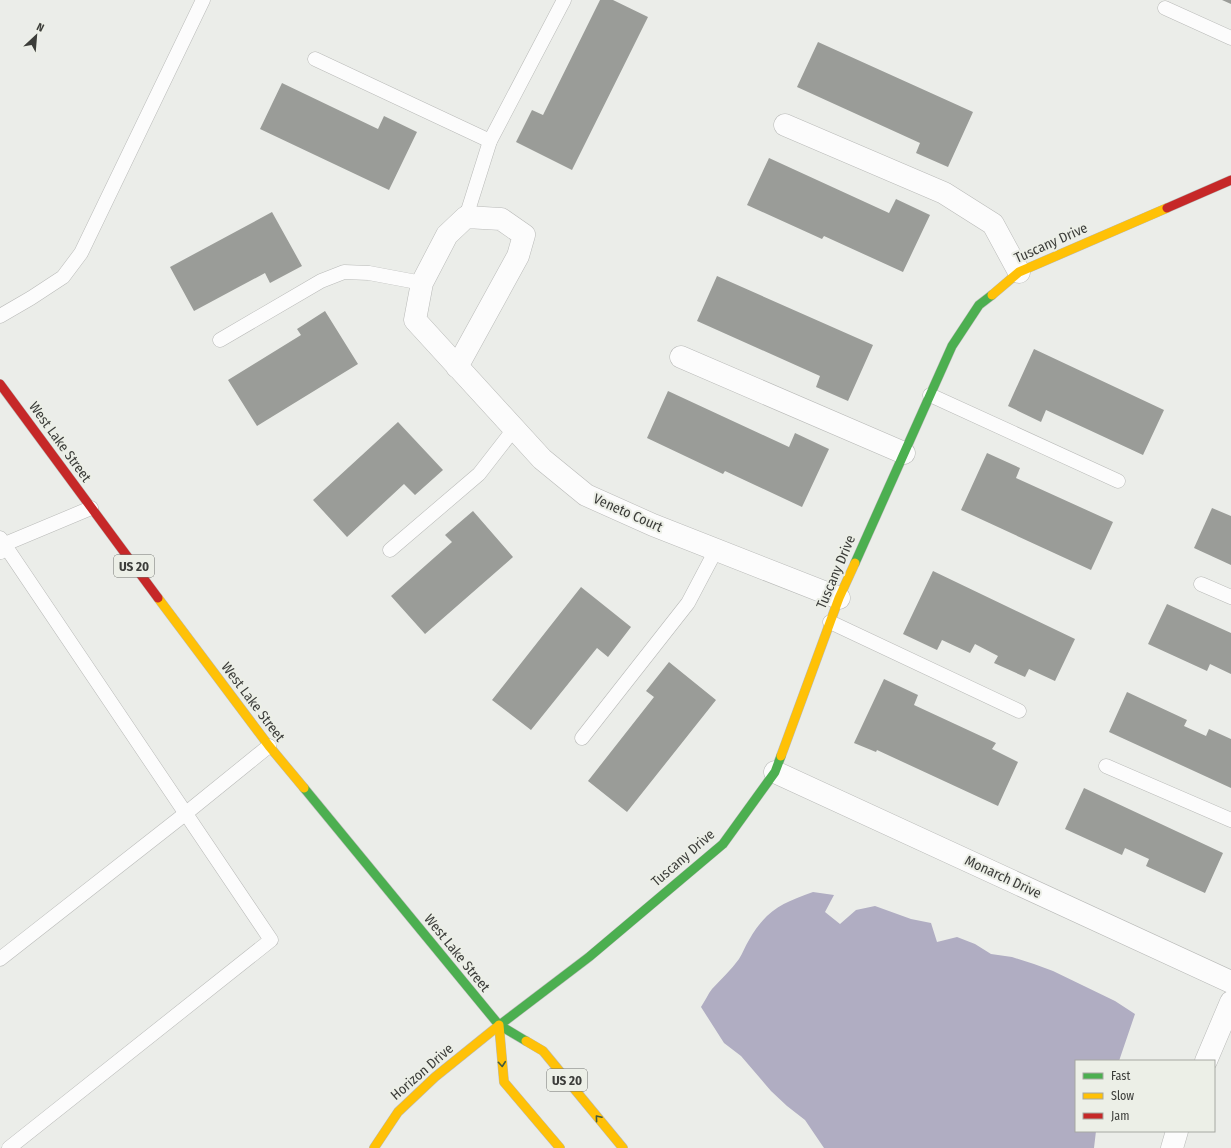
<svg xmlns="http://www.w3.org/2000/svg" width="1231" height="1148" viewBox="0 0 1231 1148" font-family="'Fira Sans Condensed',sans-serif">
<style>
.water{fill:#b0adc2}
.building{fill:#9a9c98}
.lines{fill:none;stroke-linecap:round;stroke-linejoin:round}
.lane-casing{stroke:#b9bab8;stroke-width:15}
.street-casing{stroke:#b9bab8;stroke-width:23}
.fast-casing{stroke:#b9bab8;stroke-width:10}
.slow-casing{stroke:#b9bab8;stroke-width:10}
.jam-casing{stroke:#b9bab8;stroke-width:10}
.lane{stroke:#fcfcfc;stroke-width:14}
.street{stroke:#fcfcfc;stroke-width:22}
.fast{stroke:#4caf50;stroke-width:9}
.slow{stroke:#ffc107;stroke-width:9}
.jam{stroke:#c62828;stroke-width:9}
.oneway{stroke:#405a40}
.labels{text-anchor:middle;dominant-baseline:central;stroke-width:4;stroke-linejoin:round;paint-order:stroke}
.shield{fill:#ecefe7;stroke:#71726e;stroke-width:1}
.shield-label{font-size:13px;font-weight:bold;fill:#3c3d3a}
.street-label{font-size:14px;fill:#3c3d3a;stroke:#ecefe7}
</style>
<rect width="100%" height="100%" fill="#ebede9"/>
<path class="water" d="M813,892L834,895L825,912L840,924L856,910L875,906L911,919L931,923L937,942L957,937L975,944L991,954L1012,957L1034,964L1053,971L1115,1001L1135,1014L1119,1061H1076V1131H1096L1094,1148H824L805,1120L787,1106L771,1091L741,1056L724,1043L701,1007C705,1001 708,994 712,989C721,979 731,970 739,959C743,953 745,946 749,940C766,910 782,903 813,892Z"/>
<g class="building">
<path d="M600,0H613L648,17L572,170L516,142L532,110L543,115Z"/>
<path d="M1222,0H1231V4Z"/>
<path d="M818,42L973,112L948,167L916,153L920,143L797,87Z"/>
<path d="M282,83L378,129L384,116L417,132L389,190L260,129Z"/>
<path d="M769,158L889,213L896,199L930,215L903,272L824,236L822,239L747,205Z"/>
<path d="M272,212L302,266L270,283L265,273L194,311L170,267Z"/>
<path d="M717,276L873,345L848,401L816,387L820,376L697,321Z"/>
<path d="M325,311L358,364L257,426L228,380L301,335L297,329Z"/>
<path d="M1034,349L1164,410L1143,455L1046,410L1041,422L1008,406Z"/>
<path d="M668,391L789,447L795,433L829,449L802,507L725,471L723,474L647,438Z"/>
<path d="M398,422L443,470L415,495L404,484L347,537L313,500Z"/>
<path d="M987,453L1020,468L1016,478L1113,522L1091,570L961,510Z"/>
<path d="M1212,508L1231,516V565L1194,548Z"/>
<path d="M473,511L513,557L425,634L391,596L452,542L445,535Z"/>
<path d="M933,571L1075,639L1055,681L1029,669L1025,677L994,663L998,656L975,644L970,653L942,640L937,650L903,634Z"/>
<path d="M581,587L631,627L608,657L597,648L531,730L492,700Z"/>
<path d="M1167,604L1231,633V674L1210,664L1207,671L1148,644Z"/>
<path d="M669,662L716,700L627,812L588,781L654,697L646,691Z"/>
<path d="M884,679L918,695L914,705L996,743L992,749L1018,762L998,806L877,750L876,752L854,743Z"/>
<path d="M1127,692L1187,720L1184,726L1206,736L1209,729L1231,739V788L1109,732Z"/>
<path d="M1084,788L1223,853L1205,893L1146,866L1149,859L1125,848L1122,855L1065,829Z"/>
</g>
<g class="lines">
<g class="lane-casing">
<g id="lane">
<path d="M1165,8L1231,38"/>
<path d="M315,59L490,141"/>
<path d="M466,217L490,141L564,0"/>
<path d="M0,316L31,298L63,277L81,253L203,0"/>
<path d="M220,340L321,281L344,272L369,273L422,283"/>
<path d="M930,395L1118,481"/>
<path d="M0,538L271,940L9,1148"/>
<path d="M390,550L479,474L514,429"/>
<path d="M1,552L5,544L91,508"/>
<path d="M1201,584L1231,597"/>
<path d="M830,622L1019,711"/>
<path d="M582,738L688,603L716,550"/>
<path d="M1106,766L1231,820"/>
<path d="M0,959L185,814L269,746"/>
</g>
</g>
<g class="street-casing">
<g id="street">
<path d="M785,125L944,193L993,224L1019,272"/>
<path d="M681,357L904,453"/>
<path d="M457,367L518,256L524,235L501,219L466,217L447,235L422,283L415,320L542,459L586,495L653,525L839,598"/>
<path d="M775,772L1231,982"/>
<path d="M1206,1061L1231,1002"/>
<path d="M1172,1148L1177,1131"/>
</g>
</g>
<g class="fast-casing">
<g id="fast">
<path d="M855,563L952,346L979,305L992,295"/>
<path d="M304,788L499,1025L526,1041"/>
<path d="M497,1027L589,957L723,844L775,772L781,756"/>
</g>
</g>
<g class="slow-casing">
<g id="slow">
<path d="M992,295L1019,272L1167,208"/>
<path d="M158,598L269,746L304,788"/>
<path d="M781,756L839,598L855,563"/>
<path d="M499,1025L504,1082L560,1148"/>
<path d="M526,1041L543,1051L623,1148"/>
<path d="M374,1148L398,1112L435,1077L497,1027"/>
</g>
</g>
<g class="jam-casing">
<g id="jam">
<path d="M1167,208L1231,180"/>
<path d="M0,384L158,598"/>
</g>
</g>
<use href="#lane" class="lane"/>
<use href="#street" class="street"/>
<use href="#fast" class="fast"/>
<use href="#slow" class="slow"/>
<use href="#jam" class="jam"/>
</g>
<defs><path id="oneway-chevron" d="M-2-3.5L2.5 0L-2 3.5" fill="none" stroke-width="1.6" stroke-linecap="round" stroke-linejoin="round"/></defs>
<g class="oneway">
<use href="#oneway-chevron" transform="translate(502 1064) rotate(85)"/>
<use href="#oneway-chevron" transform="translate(598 1118) rotate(-130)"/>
</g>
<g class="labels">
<g class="shield">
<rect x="114" y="555" width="40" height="22" rx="3"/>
<rect x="547" y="1069" width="40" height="22" rx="3"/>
</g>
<g class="shield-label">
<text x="134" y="566">US 20</text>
<text x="567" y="1080">US 20</text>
</g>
<g class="street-label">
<text transform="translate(1051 243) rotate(-24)">Tuscany Drive</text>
<text transform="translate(60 442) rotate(54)">West Lake Street</text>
<text transform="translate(628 513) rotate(24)">Veneto Court</text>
<text transform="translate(836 572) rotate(-67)">Tuscany Drive</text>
<text transform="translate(253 702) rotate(53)">West Lake Street</text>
<text transform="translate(683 858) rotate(-41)">Tuscany Drive</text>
<text transform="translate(1003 877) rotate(25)">Monarch Drive</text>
<text transform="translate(457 953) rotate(51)">West Lake Street</text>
<text transform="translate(422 1072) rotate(-41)">Horizon Drive</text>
</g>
</g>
<rect x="1075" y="1060" width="140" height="72" fill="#ecefe7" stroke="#a6a8a2"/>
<rect x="1083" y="1073" width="20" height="6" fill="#4caf50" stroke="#a6a8a2"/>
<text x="1111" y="1080" font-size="12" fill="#3c3d3a">Fast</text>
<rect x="1083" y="1093" width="20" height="6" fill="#ffc107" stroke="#a6a8a2"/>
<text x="1111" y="1100" font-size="12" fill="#3c3d3a">Slow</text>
<rect x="1083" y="1113" width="20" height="6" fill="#c62828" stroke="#a6a8a2"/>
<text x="1111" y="1120" font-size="12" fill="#3c3d3a">Jam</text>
<g transform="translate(36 36) rotate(26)" stroke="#ecefe7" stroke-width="3" paint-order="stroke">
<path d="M0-3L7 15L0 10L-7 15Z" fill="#3c3d3a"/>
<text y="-6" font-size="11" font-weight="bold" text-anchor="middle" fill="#3c3d3a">N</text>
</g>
</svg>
